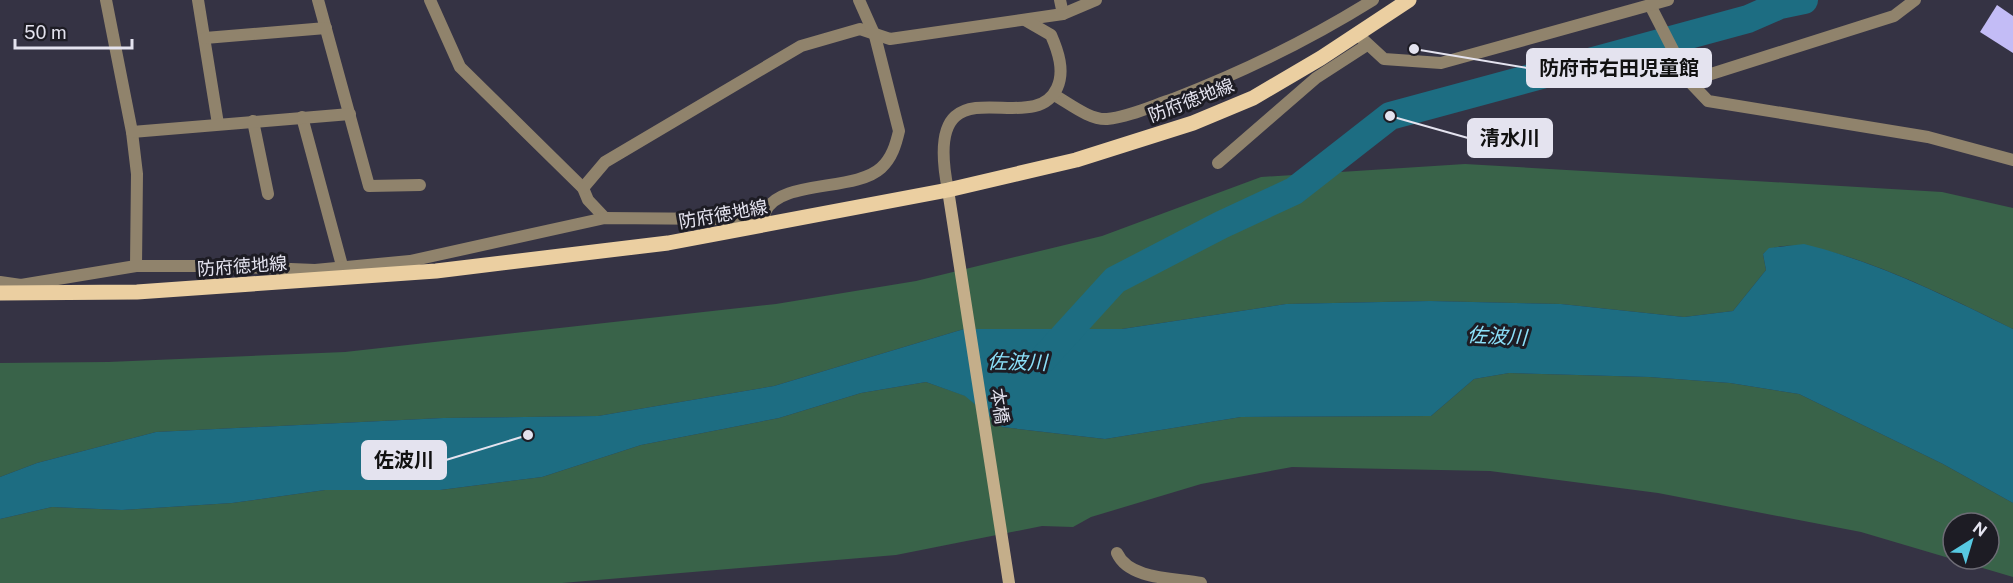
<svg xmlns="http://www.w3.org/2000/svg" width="2013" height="583" viewBox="0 0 2013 583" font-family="'Public Sans','Noto Sans JP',sans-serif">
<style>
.green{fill:#396349;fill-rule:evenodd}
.water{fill:#1d6d82}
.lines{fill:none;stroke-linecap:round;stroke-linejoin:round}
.river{stroke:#1d6d82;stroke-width:28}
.building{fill:#c3bcf6}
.street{stroke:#90836c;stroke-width:12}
.secondary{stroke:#c4ae8a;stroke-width:12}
.primary{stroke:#ebcfa1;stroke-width:15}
.labels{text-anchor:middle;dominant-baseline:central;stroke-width:6;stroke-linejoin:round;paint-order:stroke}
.street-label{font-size:18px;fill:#e4e3ef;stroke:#1d1c24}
.water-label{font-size:20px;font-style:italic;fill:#8ce0f9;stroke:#1d1c24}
.leader{fill:none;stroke:#e4e3ef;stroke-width:2}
.callout-dot{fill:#e4e3ef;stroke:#1d1c24;stroke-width:2}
.callout{fill:#e4e3ef;stroke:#e4e3ef;stroke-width:2}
.callout-label{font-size:20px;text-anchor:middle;font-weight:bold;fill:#111}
</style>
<rect width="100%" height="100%" fill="#353344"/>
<g class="green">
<path d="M1465,164L1942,192L2013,208V329C1971,309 1800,218 1763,254L1766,270L1733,311L1684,317L1561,304L1430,301L1286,304L1122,329H964L774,386L598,416L443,418L156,432L37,463L0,477V363L108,362L345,352L776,304L916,281L1102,236L1261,177Z"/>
<path d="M1509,373L1649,377L1730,383L1799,394L1943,464L2013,503V577L1861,532L1658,493L1490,471L1292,467L1201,484L1091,517L1073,527L1042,526L896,555L562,583H0V519L52,507L122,510L232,503L325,490H440L542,477L641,445L779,418L861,393L926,382L966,396L1002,427L1105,439L1241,417L1431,416L1474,379ZM1953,523H1989V559H1953Z"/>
</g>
<path class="water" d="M1804,244C1877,262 1946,296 2013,329V503L1943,464L1799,394L1730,383L1649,377L1509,373L1474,379L1431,416L1241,417L1105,439L1002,427L965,396L926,382L861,393L779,418L641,445L542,477L440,490H325L232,503L122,510L52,507L0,519V477L37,463L156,432L443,418L598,416L774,386L964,329H1122L1286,304L1430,301L1561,304L1684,317L1733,311L1766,270L1763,254L1769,248Z"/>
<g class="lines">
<path class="river" d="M1043,359L1115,280L1221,225L1294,191L1390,116L1748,19L1780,5L1804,0"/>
</g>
<path class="building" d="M1997,5L2013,16V53L1980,32Z"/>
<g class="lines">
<g class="street">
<path d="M106,0L132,132L137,174L136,266"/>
<path d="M198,0L218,124"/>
<path d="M318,0L369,186L420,185"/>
<path d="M430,0L460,67L583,188L588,200L605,218"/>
<path d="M1060,0L1063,14"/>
<path d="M1650,5L1689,81L1708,101L1928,137L2013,160"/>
<path d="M1358,35L1384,59L1441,63L1668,0"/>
<path d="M205,38L326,28"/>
<path d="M1689,81L1894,16L1915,0"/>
<path d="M1054,95C1069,103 1089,120 1107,119C1129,117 1152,106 1173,99C1243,72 1309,40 1373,0"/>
<path d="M302,117L344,273"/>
<path d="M253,121L268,194"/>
<path d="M132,132L350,114"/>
<path d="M1218,163L1316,78L1367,45"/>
<path d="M583,188L605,162L801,46L860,29L890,39L1063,14L1096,0"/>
<path d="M948,190C920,51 1032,143 1057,88C1065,71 1058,51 1051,35L1025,20"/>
<path d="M0,282L21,285L136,266H219L315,270L410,261L605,218L725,219L764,226C764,222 764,216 765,212C780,179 855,192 881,168C892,158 896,144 899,131L875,36L859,0"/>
<path d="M1117,553C1129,580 1175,578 1201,583"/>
</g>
<path class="secondary" d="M948,190L1009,583"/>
<path class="primary" d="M0,293L137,292L436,271L668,243L948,190L1076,160L1193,123L1253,98L1321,58L1409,0"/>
</g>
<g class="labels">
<g class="street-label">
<text transform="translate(1191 100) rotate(-21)">防府徳地線</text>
<text transform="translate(723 214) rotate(-10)">防府徳地線</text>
<text transform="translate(242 266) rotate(-4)">防府徳地線</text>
<text transform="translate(1000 406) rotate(81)">本橋</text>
</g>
<g class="water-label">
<text transform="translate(1497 336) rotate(3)">佐波川</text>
<text transform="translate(1017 362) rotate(1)">佐波川</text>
</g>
</g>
<path class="leader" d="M1414 49L1527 68M1390 116L1468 138M528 435L446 460"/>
<g class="callout-dot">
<circle cx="1414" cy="49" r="6"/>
<circle cx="1390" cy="116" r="6"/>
<circle cx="528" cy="435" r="6"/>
</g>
<g class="callout">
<rect x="1527" y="49" width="184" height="38" rx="6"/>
<rect x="1468" y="119" width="84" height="38" rx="6"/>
<rect x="362" y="441" width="84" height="38" rx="6"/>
</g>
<g class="callout-label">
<text x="1619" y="75">防府市右田児童館</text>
<text x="1510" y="145">清水川</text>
<text x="404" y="467">佐波川</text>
</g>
<g transform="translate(1971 541) rotate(37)"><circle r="28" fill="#1d1c24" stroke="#6d6c75" stroke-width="1.5"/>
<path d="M0-4.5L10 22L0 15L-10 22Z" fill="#57c9e2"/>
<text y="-9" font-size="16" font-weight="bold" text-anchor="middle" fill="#e4e3ef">N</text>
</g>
<path d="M15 39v9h117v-9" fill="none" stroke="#e4e3ef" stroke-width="3"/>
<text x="24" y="39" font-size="18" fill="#e4e3ef" stroke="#1d1c24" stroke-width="4.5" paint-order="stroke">50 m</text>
</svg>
